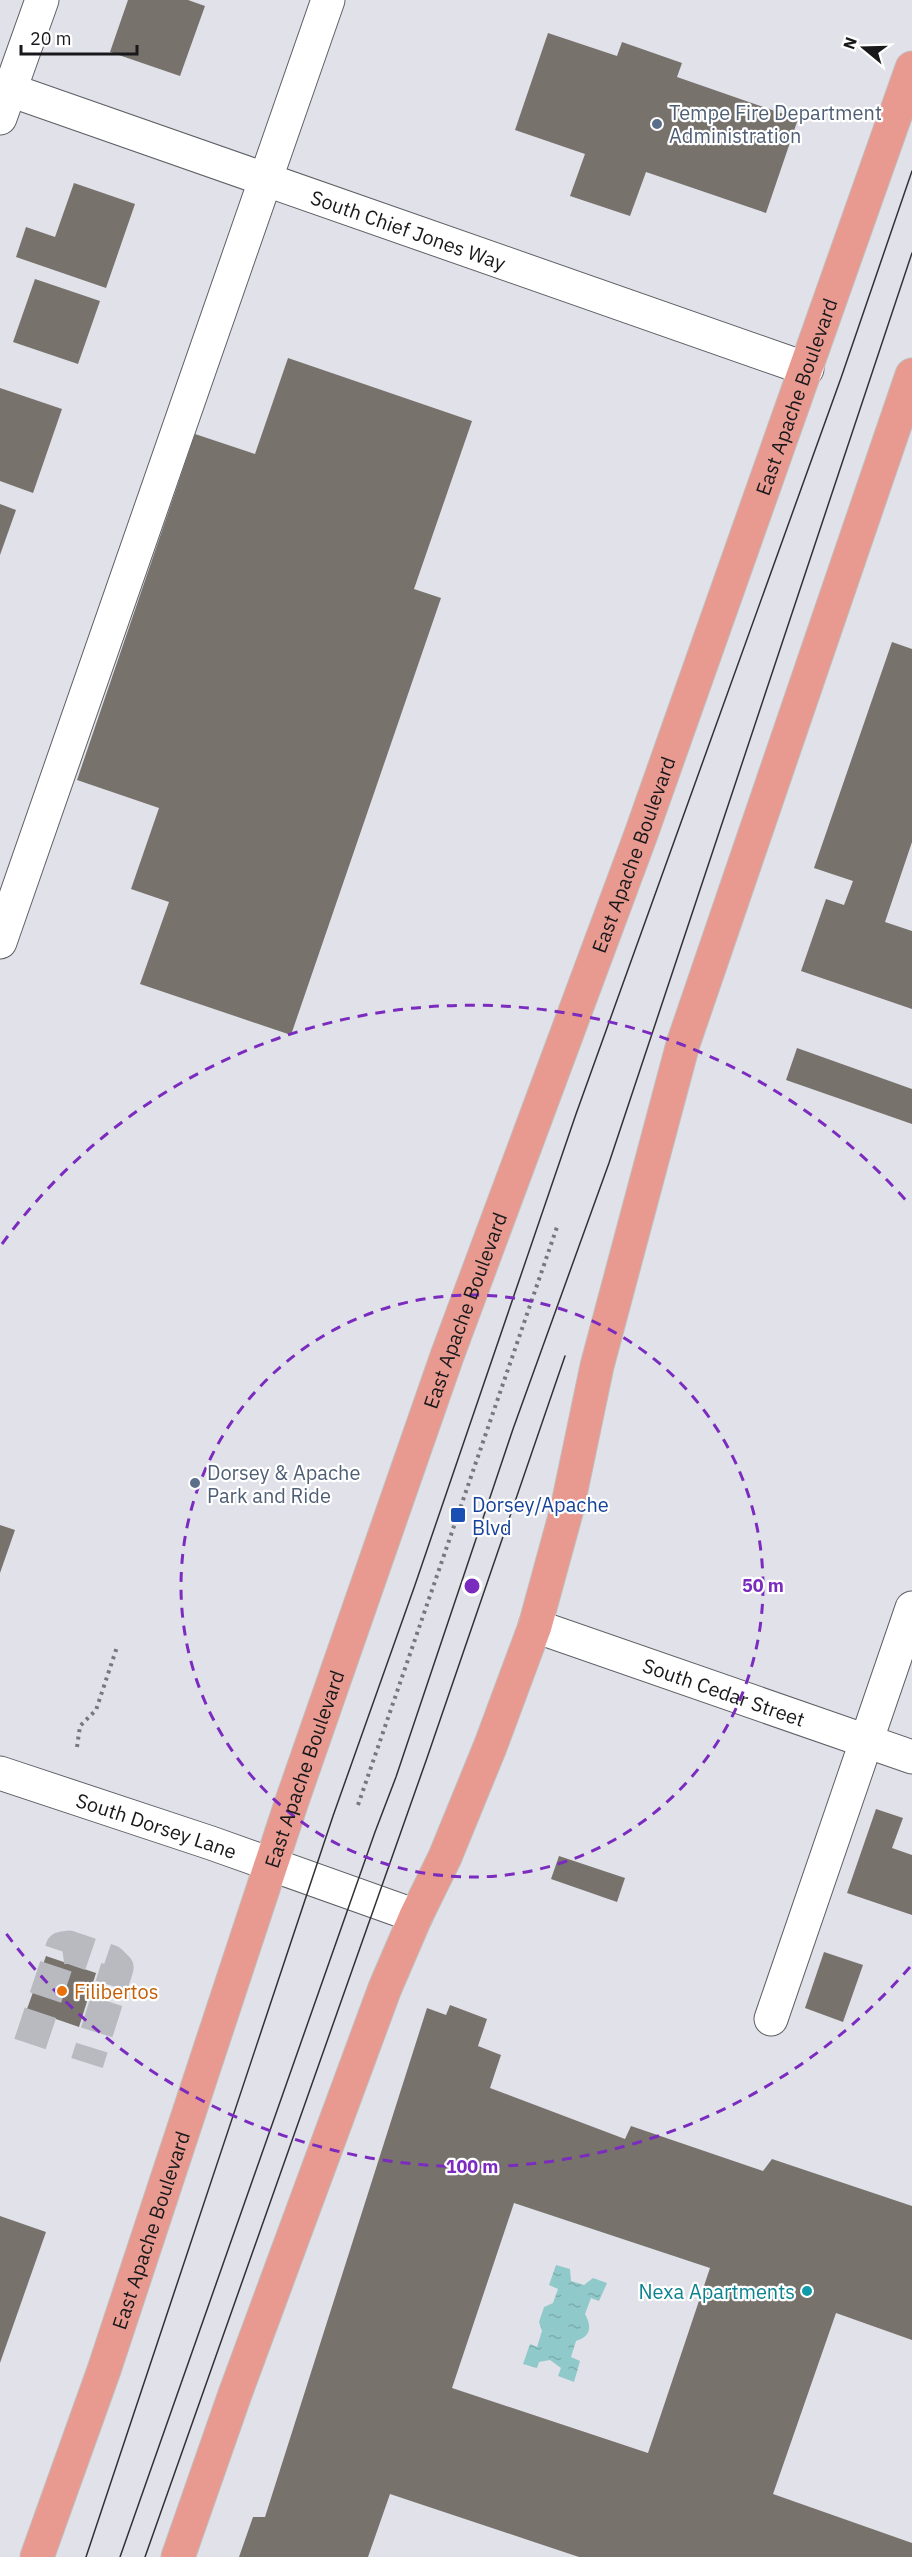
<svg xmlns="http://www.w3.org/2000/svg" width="912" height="2557" viewBox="0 0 912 2557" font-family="'IBM Plex Sans',sans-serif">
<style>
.water{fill:url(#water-ripples)}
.building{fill:#78726d;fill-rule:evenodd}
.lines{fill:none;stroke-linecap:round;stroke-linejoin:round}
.minor-tunnel{stroke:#b9b9c0;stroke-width:33;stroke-dasharray:33 16;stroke-linecap:butt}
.minor-casing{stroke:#5f6066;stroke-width:35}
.major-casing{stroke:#bfbfbf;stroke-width:35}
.path{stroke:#77777d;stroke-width:4;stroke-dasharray:3 4.5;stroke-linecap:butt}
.minor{stroke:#fff;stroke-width:33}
.major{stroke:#e99a90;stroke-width:33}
.tram{stroke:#323236;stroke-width:1.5}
.ring{fill:none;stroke:#7b2cbf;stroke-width:3;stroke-dasharray:10 8}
.service-dot{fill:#5c6f8a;stroke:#fff;stroke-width:2}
.transit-dot{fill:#1a4fb4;stroke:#fff;stroke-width:2}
.food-dot{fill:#e8710a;stroke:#fff;stroke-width:2}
.culture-dot{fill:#0f9aa8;stroke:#fff;stroke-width:2}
.labels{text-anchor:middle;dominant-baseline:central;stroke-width:4.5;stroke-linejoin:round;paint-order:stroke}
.service-label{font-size:20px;fill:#4e5e75;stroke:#fff;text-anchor:start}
.street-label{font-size:20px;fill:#19191c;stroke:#fff}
.transit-label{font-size:20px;fill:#164399;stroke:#fff;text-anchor:start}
.food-label{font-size:20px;fill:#c56008;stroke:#fff;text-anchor:start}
.culture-label{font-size:20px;fill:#0d838f;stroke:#fff;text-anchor:end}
.centre{fill:#7b2cbf;stroke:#fff;stroke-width:3}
.ring-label{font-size:18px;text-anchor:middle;font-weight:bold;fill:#7b2cbf;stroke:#fff;stroke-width:4.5;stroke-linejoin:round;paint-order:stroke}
</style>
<defs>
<pattern id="water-ripples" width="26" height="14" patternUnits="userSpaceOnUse" patternTransform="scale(1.5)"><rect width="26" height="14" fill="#90c9c9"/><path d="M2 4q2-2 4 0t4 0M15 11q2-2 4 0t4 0" fill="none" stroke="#7cacac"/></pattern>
</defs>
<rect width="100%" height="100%" fill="#e1e1e9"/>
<path class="water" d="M556,2265L570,2269L571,2281L584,2285L593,2278L607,2283L599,2301L591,2298L585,2314C592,2327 591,2336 576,2341L571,2357L580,2361L574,2382L558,2376L561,2368L550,2360L539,2362L537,2368L523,2364L530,2344L537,2347L542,2331L539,2322L544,2307L553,2303L558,2289L549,2285Z"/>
<g class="building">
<path d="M128,0H188L205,6L180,76L110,52Z"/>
<path d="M548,33L617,56L622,42L682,63L677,77L798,119L766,213L646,172L630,216L570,196L585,154L515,130Z"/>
<path d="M74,183L135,204L106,288L16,257L26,227L55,237Z"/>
<path d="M35,279L100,301L78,364L13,342Z"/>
<path d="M288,358L472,421L414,589L441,598L291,1035L140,984L169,902L131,889L159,808L77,780L195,434L255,454Z"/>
<path d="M0,388L62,409L33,493L0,481Z"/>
<path d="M0,504L16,510L0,555Z"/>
<path d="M892,642L912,649V842L885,922L912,931V1009L801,971L826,899L844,905L853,881L814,868Z"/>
<path d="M797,1048L912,1089V1124L786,1080Z"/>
<path d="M0,1525L15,1530L0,1573Z"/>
<path d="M876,1809L903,1818L892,1848L912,1855V1915L847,1893Z"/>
<path d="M559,1856L625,1878L617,1902L551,1879Z"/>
<path d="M824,1952L863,1965L843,2022L805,2008Z"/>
<path d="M46,1956L96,1973L79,2027L27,2009Z"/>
<path d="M450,2005L487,2019L478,2046L501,2055L490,2088L625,2139L631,2126L763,2171L772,2159L912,2206V2340L836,2313L773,2494L912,2543V2557H579L390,2494L368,2557H239L253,2517H265L427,2008L446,2015ZM514,2203L710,2268L648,2453L452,2388Z"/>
<path d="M0,2216L46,2232L0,2363Z"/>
</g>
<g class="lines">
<path class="minor-tunnel" d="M30,2044L62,1948L69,1947L110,1961L117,1968L87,2063"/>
<g class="minor-casing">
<g id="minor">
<path id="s1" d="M10,90L807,369"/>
<path d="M0,118L42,0"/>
<path d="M0,942L328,0"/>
<path id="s2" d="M535,1626L912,1757"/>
<path id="s3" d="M0,1773L211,1843L416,1916"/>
<path d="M771,2019L912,1608"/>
</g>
</g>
<g class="major-casing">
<g id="major">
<path id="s4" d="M37,2557L104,2370L292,1801L447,1356L640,837L912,68"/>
<path d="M178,2557L235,2394L385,1988L416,1916L445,1857L490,1747L535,1626L567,1509L597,1366L683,1044L912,375"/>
</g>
</g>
<g class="path">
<path d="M77,1747L80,1726L96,1710L117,1647"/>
<path d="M358,1805L557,1227"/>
</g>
<use href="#minor" class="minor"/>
<use href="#major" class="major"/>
<g class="tram">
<path d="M86,2557L333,1816L415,1585L576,1114L841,378L912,171"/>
<path d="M120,2557L375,1832L396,1777L513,1429L609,1163L912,253"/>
<path d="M145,2557L427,1758L565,1356"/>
</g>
</g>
<g class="ring">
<circle cx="472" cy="1586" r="291"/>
<path d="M910 1967A581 581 0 0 1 2 1928M2 1244A581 581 0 0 1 910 1205"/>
</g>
<g class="service-dot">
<circle cx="657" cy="124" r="6"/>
<circle cx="195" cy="1483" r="6"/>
</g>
<rect class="transit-dot" x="450" y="1507" width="16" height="16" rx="3"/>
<circle class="food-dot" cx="62" cy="1991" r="6"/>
<circle class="culture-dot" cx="807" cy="2291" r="6"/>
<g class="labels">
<g class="service-label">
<text x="669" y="112">Tempe Fire Department<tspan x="669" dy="23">Administration</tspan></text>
<text x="207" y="1472">Dorsey &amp; Apache<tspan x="207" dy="23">Park and Ride</tspan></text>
</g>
<g class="street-label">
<text stroke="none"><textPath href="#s1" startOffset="422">South Chief Jones Way</textPath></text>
<text stroke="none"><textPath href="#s4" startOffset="2290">East Apache Boulevard</textPath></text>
<text stroke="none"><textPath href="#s4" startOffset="1804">East Apache Boulevard</textPath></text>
<text stroke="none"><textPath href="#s4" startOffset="1318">East Apache Boulevard</textPath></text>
<text stroke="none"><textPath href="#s2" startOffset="200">South Cedar Street</textPath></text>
<text stroke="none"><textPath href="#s4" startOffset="832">East Apache Boulevard</textPath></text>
<text stroke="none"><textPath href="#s3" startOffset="165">South Dorsey Lane</textPath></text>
<text stroke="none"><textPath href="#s4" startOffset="346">East Apache Boulevard</textPath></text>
</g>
<g class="transit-label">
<text x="472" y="1504">Dorsey/Apache<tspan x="472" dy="23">Blvd</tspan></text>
</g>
<g class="food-label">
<text x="74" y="1991">Filibertos</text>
</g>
<g class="culture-label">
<text x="795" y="2291">Nexa Apartments</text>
</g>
</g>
<circle cx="472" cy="1586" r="9" class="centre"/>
<g class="ring-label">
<text x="763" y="1592">50 m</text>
<text x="472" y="2173">100 m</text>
</g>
<g transform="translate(864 48) rotate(289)" stroke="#ffffff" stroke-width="4.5" paint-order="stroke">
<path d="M0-4.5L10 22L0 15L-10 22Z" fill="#19191c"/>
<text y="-9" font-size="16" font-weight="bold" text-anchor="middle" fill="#19191c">N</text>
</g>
<path d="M21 45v9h116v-9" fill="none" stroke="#19191c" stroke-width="3"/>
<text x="30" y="45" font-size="18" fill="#19191c" stroke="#ffffff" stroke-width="4.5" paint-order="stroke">20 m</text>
</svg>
